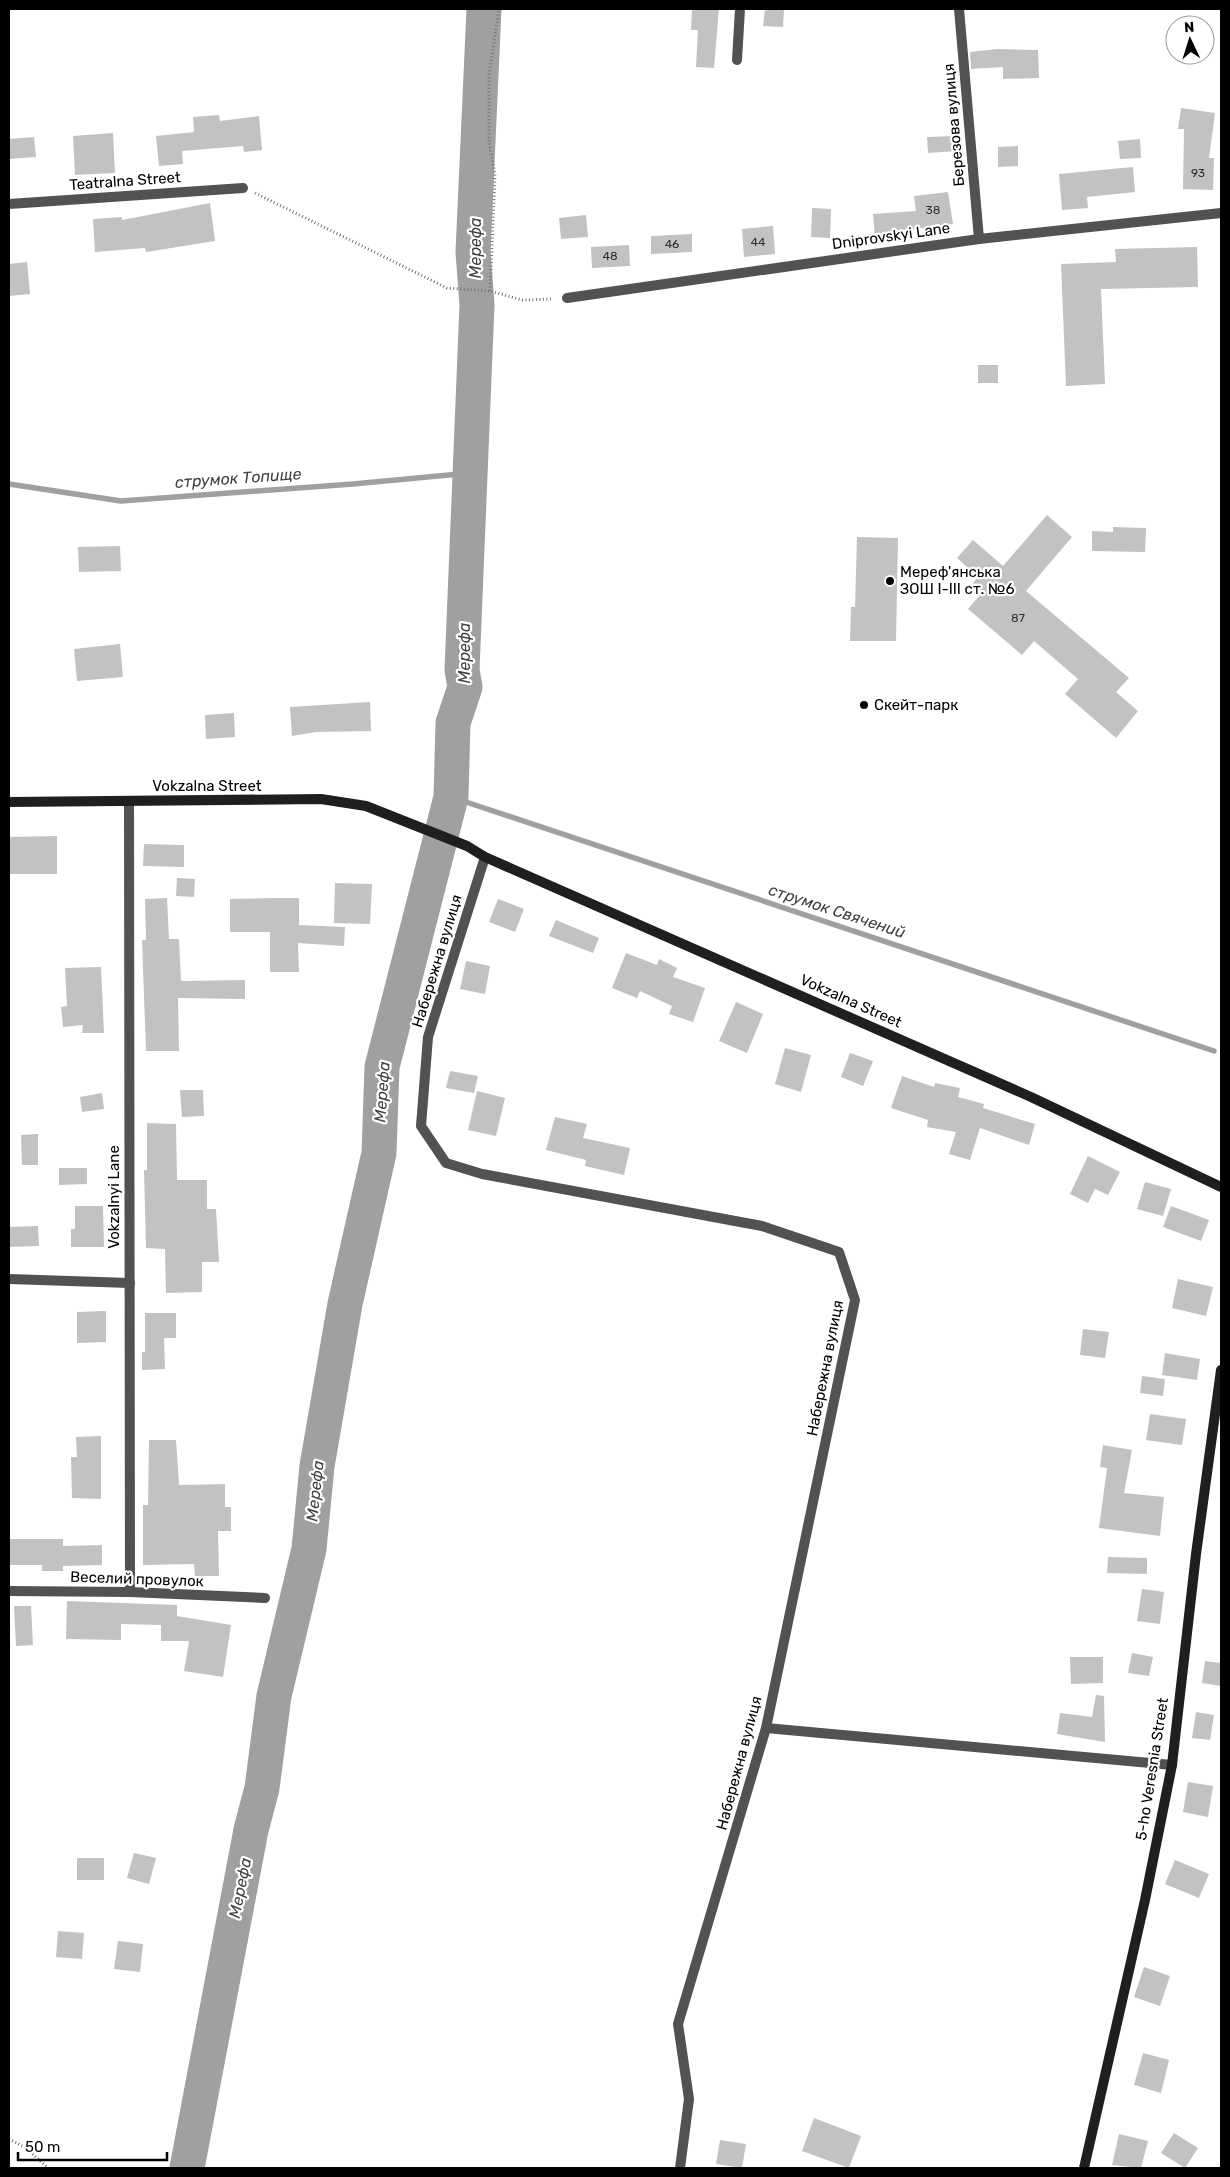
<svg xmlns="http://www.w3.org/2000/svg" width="1230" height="2177" viewBox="0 0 1230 2177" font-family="Rubik,sans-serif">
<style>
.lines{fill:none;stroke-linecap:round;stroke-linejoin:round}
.stream{stroke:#a0a0a0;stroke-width:5.5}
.river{stroke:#a0a0a0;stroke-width:35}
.building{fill:#c2c2c2}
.path{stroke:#747474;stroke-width:3;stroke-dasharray:1 2.5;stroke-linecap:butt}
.street{stroke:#525252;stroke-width:10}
.secondary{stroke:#1f1f1f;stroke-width:10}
.poi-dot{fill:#000;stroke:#fff;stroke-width:2}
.labels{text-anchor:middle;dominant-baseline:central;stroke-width:4.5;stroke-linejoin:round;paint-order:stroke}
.number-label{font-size:12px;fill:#303030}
.street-label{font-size:15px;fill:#000;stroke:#fff}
.poi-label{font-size:15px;fill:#000;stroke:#fff;text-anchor:start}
.water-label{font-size:16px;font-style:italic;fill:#414141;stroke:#fff}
</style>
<rect width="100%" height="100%" fill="#fff"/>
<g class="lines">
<g class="stream">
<path d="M9,484L121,501L353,484L470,473"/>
<path d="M451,797L1214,1051"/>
</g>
<path class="river" d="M187,2168L251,1830L262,1788L274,1696L309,1549L317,1466L345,1304L379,1153L382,1067L451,797L453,723L465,687L462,670L477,305L473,252L484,9"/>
</g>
<g class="building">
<path d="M692,9H719L714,68L696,67L698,30H691Z"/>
<path d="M765,9H784L783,27L763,26Z"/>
<path d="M997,49L1038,50L1039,78L1003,79V67L971,69L970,52Z"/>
<path d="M1181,108L1215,113L1209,158H1214L1213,190L1183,189L1184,129H1178Z"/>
<path d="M219,115L220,121L259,116L262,150L244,152L243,146L182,151L183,164L159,166L156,136L194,132L193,117Z"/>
<path d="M113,133L115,173L75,175L73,136Z"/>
<path d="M955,136L956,151L928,153L927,137Z"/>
<path d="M34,137L36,157L9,159V139Z"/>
<path d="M1140,139L1141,158L1120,159L1118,141Z"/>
<path d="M1018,146V166L998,167V147Z"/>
<path d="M1133,167L1135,192L1087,197L1088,208L1062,210L1059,174Z"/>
<path d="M948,192L953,224L893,232V236L875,237L873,214L916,211L914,196Z"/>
<path d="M210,203L215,241L146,252L145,248L95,252L93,219L122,217V220Z"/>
<path d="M812,208L831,209L830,238L811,237Z"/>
<path d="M586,215L588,237L561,239L559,218Z"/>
<path d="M773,226L775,254L744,257L742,229Z"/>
<path d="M692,234V252L651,254V236Z"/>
<path d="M629,245L630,266L592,268L591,247Z"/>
<path d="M1197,247L1198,287L1101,289L1105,384L1066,386L1061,264L1116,262L1115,249Z"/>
<path d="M27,262L30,294L9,296V264Z"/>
<rect x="978" y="365" width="20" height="18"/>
<path d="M1047,515L1072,537L1026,591L1129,678L1116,692L1138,711L1116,738L1065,694L1078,679L1034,641L1022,655L968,609L980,595L970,587L978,577L957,558L973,540L1003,566Z"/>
<path d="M1113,527L1146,528L1145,552L1092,551V531L1113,532Z"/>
<path d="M857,537L898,538L896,641H850L851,607H855Z"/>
<path d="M120,546L121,571L79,572L78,547Z"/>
<path d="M120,644L123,677L77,681L74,649Z"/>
<path d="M370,702L371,731L316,732L292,736L290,707Z"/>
<path d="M234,713L235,737L206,739L205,715Z"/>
<path d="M57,836V874H9V837Z"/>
<path d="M144,844L184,845V867L143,866Z"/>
<path d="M177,878L195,879L194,897L176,896Z"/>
<path d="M335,883L372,884L370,924L334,923Z"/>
<path d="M167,898L169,939H179L181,981L245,980V999L178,998L179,1051H146L142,940H146L145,899Z"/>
<path d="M274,898H299V925L345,927L344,946L298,943L299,972H270V932H230V899Z"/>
<path d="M498,899L524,909L515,932L489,922Z"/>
<path d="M556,920L599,938L593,953L549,936Z"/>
<path d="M626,953L657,965L659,959L677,968L673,977L705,988L693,1022L669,1014L672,1006L640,991L637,998L612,988Z"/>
<path d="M466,961L490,966L485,994L460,989Z"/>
<path d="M101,967L104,1033H82L83,1025L63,1027L61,1007L67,1006L65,968Z"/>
<path d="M736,1002L763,1014L747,1053L719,1041Z"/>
<path d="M785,1048L811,1055L801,1092L775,1084Z"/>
<path d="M850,1053L873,1061L863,1086L841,1077Z"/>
<path d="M450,1071L478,1076L474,1093L446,1088Z"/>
<path d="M902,1076L934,1087L935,1083L960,1088L958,1097L984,1104L983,1108L1035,1124L1029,1145L980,1128L970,1160L949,1154L956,1132L927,1127L928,1120L891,1108Z"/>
<path d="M180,1090H203L204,1116L182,1117Z"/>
<path d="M477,1091L505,1098L496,1136L468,1130Z"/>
<path d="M102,1093L104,1109L82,1112L80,1097Z"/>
<path d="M555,1117L587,1124L583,1138L630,1148L624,1175L585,1166L586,1160L546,1150Z"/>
<path d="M147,1123L176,1124L177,1180H207V1209H216L219,1262H202V1292L166,1293L165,1249L146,1248L144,1170H147Z"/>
<path d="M38,1134V1165H22L21,1135Z"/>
<path d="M1088,1156L1120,1172L1108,1195L1095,1189L1088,1203L1070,1194Z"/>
<path d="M59,1168H87V1184L59,1185Z"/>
<path d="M1145,1182L1171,1189L1163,1216L1137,1209Z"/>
<path d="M75,1206H103L104,1247H71V1229H75Z"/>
<path d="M1171,1206L1209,1220L1201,1241L1163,1227Z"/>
<path d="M38,1226L39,1246L9,1247V1227Z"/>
<path d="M1178,1279L1213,1287L1206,1316L1172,1308Z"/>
<path d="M106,1311V1342L77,1343V1312Z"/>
<path d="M145,1313H176V1338H164L165,1369L142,1370V1352H145Z"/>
<path d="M1083,1329L1109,1332L1105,1358L1080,1355Z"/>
<path d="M1165,1353L1200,1359L1197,1380L1162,1375Z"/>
<path d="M1142,1376L1165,1379L1163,1396L1140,1393Z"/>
<path d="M1150,1414L1186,1419L1182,1445L1146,1440Z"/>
<path d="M101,1436V1499L72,1498L71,1457H77L76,1437Z"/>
<path d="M149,1440H176L179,1485L225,1484V1507H231V1531H218L219,1576H195L194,1564L143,1565V1505H148Z"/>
<path d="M1103,1445L1132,1450L1124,1493L1164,1497L1160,1536L1099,1528L1107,1468L1100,1467Z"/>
<path d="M9,1539H63V1546L102,1545V1565L63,1566V1571H42V1565H9Z"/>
<path d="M1108,1557L1147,1558V1574L1107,1573Z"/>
<path d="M1142,1589L1164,1592L1160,1624L1137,1621Z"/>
<path d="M67,1601L177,1605V1616L231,1625L223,1677L184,1671L189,1641H161V1625L121,1624V1640L66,1639Z"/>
<path d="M14,1606H31L33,1645L16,1646Z"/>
<path d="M1132,1653L1153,1657L1149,1676L1128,1673Z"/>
<path d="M1070,1657H1103V1683L1071,1684Z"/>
<path d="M1205,1661L1221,1663V1686L1202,1683Z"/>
<path d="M1096,1695L1104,1696L1105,1742L1057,1734L1060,1713L1092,1717Z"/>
<path d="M1196,1712L1214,1715L1210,1740L1192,1738Z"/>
<path d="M1188,1782L1213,1786L1208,1817L1183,1812Z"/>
<path d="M134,1853L156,1858L149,1884L127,1878Z"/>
<rect x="77" y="1858" width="27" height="22"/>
<path d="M1175,1860L1209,1874L1199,1898L1165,1884Z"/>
<path d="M58,1931L84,1933L82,1959L56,1957Z"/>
<path d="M118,1941L143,1944L140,1972L114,1969Z"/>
<path d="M1144,1967L1170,1976L1160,2006L1134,1997Z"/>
<path d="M1143,2053L1169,2060L1161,2093L1134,2085Z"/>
<path d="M814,2118L861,2136L849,2168L802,2151Z"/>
<path d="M1174,2133L1198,2148L1185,2168L1161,2153Z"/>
<path d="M1119,2134L1148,2141L1141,2168L1112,2165Z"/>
<path d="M720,2140L746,2144L742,2168L716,2164Z"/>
</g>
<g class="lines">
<g class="path">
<path d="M255,193L447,288L490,291L522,300L553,299"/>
<path d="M490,291L495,176L489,142V75L499,9"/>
<path d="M9,2139L26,2148L48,2168"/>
</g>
<g class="street">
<path d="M959,9L979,239"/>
<path d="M737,60L740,9"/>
<path d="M9,204L243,188"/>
<path d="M567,298L979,239L1221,213"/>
<path d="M129,802L130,1592"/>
<path d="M485,857L428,1037L421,1126L446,1163L482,1174L762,1226L839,1252L855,1300L766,1728L678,2024L689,2099L680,2168"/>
<path d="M9,1279L130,1283"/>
<path d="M9,1591L130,1592L265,1598"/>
<path d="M766,1728L1172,1765"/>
</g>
<g class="secondary">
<path d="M9,802L321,799L366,806L467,846L485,857L1031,1097L1221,1187"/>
<path d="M1084,2168L1145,1900L1172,1765L1196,1554L1221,1370"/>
</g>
</g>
<g class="poi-dot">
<circle cx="890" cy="581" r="5"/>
<circle cx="864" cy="705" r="5"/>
</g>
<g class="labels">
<g class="number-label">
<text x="1198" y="173">93</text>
<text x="933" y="210">38</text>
<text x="758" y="242">44</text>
<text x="672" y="244">46</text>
<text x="610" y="256">48</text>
<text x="1018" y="618">87</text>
</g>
<g class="street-label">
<text transform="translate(954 125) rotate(-95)">Березова вулиця</text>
<text transform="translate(125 181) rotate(-4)">Teatralna Street</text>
<text transform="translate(891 236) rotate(-8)">Dniprovskyi Lane</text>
<text x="207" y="786">Vokzalna Street</text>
<text transform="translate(437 961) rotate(-73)">Набережна вулиця</text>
<text transform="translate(851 1001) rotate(24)">Vokzalna Street</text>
<text transform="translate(114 1197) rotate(-90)">Vokzalnyi Lane</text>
<text transform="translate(825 1368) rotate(-79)">Набережна вулиця</text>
<text transform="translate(137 1579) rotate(2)">Веселий провулок</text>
<text transform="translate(739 1763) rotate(-75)">Набережна вулиця</text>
<text transform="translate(1152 1769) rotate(-81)">5-ho Veresnia Street</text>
</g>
<g class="poi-label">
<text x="900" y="572">Мереф'янська<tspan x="900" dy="17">ЗОШ І-ІІІ ст. №6</tspan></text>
<text x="874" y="705">Скейт-парк</text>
</g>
<g class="water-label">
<text transform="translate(475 248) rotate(-90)">Мерефа</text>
<text transform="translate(238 478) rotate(-4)">струмок Топище</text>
<text transform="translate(464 653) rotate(-90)">Мерефа</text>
<text transform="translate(837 911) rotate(18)">струмок Свячений</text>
<text transform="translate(382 1092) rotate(-86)">Мерефа</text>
<text transform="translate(315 1491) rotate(-84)">Мерефа</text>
<text transform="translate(240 1888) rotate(-79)">Мерефа</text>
</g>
</g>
<rect width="1230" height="2177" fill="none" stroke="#000000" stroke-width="20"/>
<g transform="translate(1190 40) rotate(356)"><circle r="24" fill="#ffffff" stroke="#999999"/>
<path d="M0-4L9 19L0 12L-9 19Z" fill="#000000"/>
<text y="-8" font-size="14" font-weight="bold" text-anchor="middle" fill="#000000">N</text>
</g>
<path d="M18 2152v8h149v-8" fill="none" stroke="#000000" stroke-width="2.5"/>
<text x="25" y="2152" font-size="15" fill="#000000" stroke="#ffffff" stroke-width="4" paint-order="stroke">50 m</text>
</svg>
